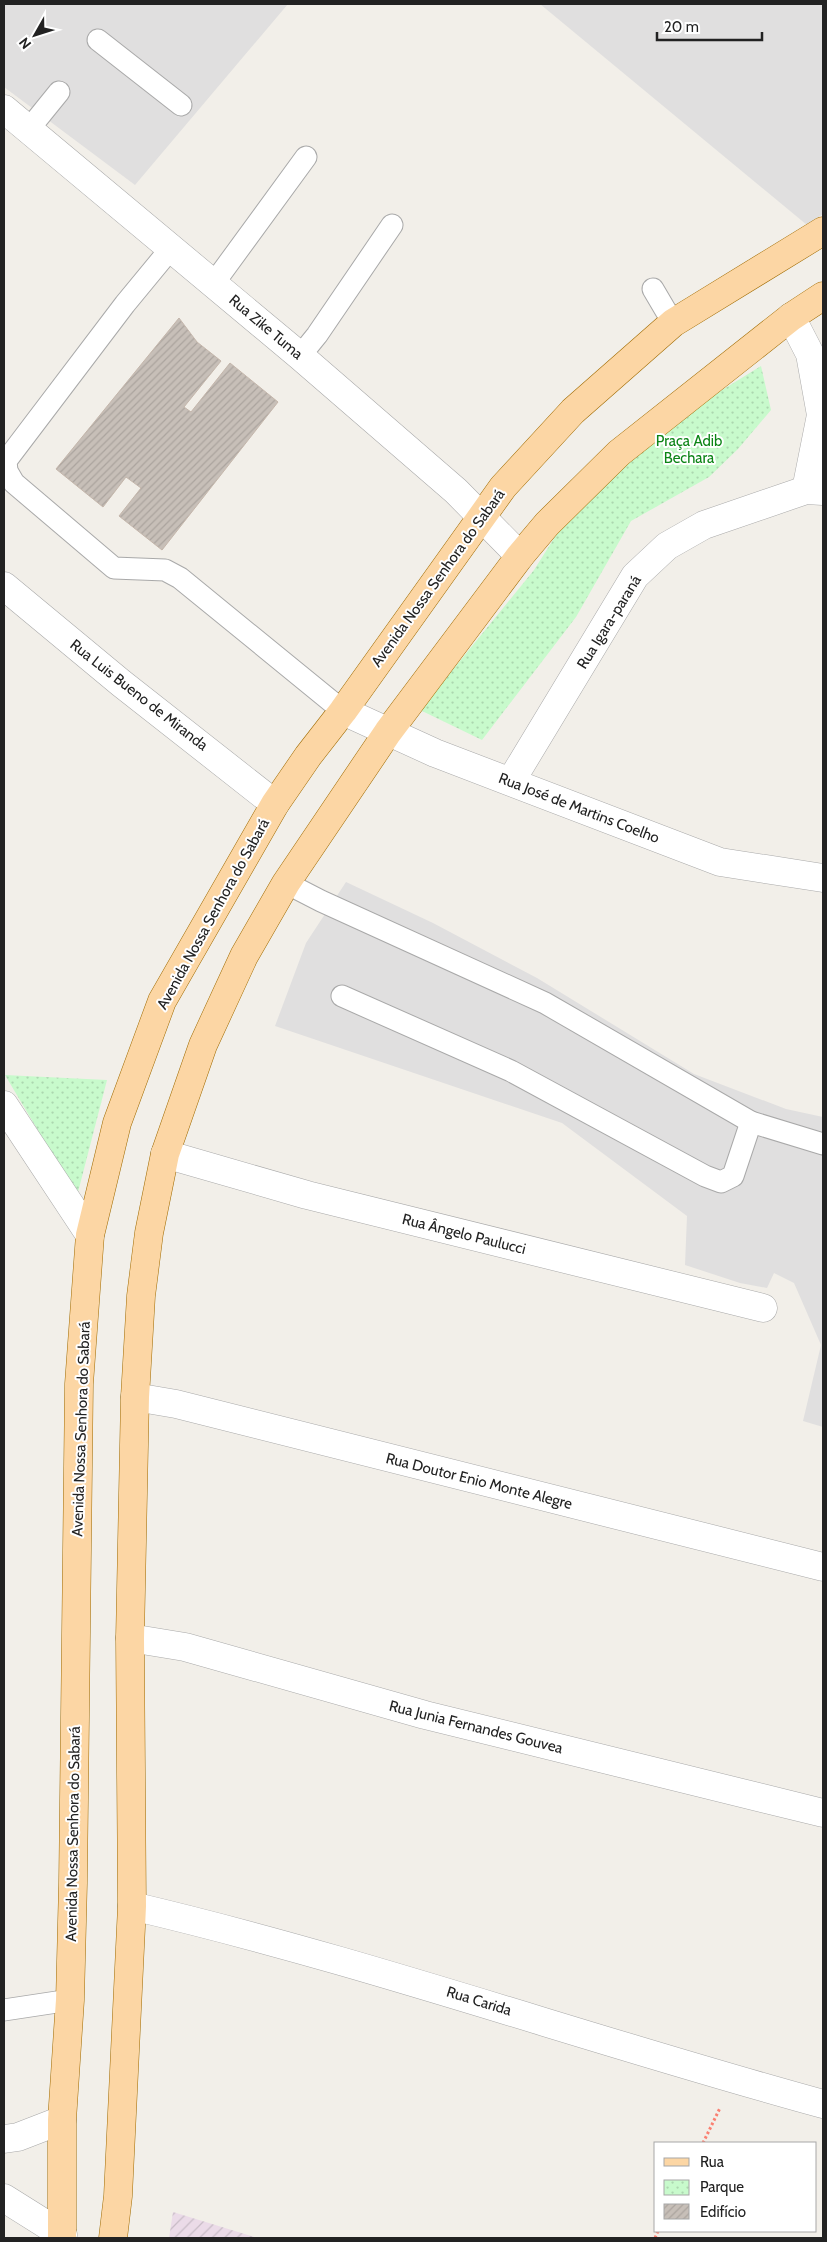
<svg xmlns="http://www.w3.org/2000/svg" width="827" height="2242" viewBox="0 0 827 2242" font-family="Cabin,sans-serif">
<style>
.residential{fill:#e0dfdf}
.industrial{fill:url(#industrial-furrows)}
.park{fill:url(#park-dots)}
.building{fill:url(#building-hatch);stroke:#c4b6ab}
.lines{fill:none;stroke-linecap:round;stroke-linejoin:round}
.service-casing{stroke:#a9a9a9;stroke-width:23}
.minor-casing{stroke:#a9a9a9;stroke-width:29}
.tertiary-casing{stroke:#a9a9a9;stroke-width:29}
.primary-casing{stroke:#a06b00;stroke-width:29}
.path{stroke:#fa8072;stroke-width:3;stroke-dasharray:2.5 2.5;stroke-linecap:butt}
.service{stroke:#fff;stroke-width:21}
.minor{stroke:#fff;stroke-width:28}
.tertiary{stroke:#fff;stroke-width:28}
.primary{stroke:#fcd6a4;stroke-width:28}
.labels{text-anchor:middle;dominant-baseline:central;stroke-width:4;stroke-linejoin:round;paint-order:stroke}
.street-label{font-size:15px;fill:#222;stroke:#fff}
.park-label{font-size:15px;fill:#0c8416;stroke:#fff}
</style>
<defs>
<pattern id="industrial-furrows" width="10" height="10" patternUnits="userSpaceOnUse" patternTransform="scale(1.25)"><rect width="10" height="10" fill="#ebdbe8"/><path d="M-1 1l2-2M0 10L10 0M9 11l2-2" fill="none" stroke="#c9bcc7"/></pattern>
<pattern id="park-dots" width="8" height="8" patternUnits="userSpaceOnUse" patternTransform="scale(1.25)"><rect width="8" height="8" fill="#c8facc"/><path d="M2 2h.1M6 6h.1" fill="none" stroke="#acd6af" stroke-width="1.8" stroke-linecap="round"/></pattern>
<pattern id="building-hatch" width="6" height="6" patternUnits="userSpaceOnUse" patternTransform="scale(1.25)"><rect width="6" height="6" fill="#c7bfb8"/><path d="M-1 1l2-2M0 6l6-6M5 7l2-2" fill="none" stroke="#aba49e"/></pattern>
</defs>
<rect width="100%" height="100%" fill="#f2efe9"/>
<g class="residential">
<path d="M4,4H288L135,185L4,87Z"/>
<path d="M540,4H823V214L807,225Z"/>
<path d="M346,882L433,923L537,978L694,1074L786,1109L823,1117V1427L803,1421L821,1345L794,1283L774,1273L767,1288L740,1283L685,1265L687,1216L562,1123L275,1026L306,943Z"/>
</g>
<path class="industrial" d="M173,2212L258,2238H169Z"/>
<g class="park">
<path d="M761,366L771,410L738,449L709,477L631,521L576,617L482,740L420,710L534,570L560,529L667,424Z"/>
<path d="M5,1075L107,1080L77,1196Z"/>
</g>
<path class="building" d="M179,318L197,342L221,361L184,407L191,412L230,363L278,402L162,550L119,516L141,488L126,477L103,507L56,469Z"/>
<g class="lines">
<g class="service-casing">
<g id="service">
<path d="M98,40L181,105"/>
<path d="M29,129L59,92"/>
<path d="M172,247L125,304L6,461L7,471L14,483L114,568L165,570L180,578L343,711"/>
<path d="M214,283L306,157"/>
<path d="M653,289L673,323"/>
<path d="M300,356L317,335L392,225"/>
<path d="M286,883L321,901L545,1003L751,1122L823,1144"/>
<path d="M342,996L511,1071L705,1176L721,1182L733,1176L751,1122"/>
<path d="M4,2010L70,2000"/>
</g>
</g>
<g class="minor-casing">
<g id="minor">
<path d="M791,317L810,354L821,415L806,490"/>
<path d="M4,586L121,683L275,804"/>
<path d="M343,711L435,753L720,862L823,878"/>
<path d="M511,781L635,576L667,546L704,525L806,490L823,491"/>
<path d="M4,1105L90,1235"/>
<path d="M165,1154L307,1195L763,1308"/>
<path d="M135,1397L176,1404L823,1567"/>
<path d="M130,1638L185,1647L425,1715L823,1813"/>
<path d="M132,1906C366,1961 592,2041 823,2104"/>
<path d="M4,2139L18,2137L62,2120"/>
<path d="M4,2198L63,2235"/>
</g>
</g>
<g class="tertiary-casing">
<path id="tertiary" d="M4,109L300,356L456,491L520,556"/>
</g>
<g class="primary-casing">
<g id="primary">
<path d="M62,2238V2120L70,2000L73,1883L79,1384L90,1235L117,1123L162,1001L275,804L308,756L343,711L503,487L573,411L673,323L823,231"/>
<path d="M113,2238L118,2196L132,1906L130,1638L135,1397L141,1296L149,1233L165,1154L203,1045L244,956L286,883L388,732L520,556L547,524L619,453L791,317L823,296"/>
</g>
</g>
<g class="path">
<path d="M703,2143L720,2108"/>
<path d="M655,2238L658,2231"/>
</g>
<use href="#service" class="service"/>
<use href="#minor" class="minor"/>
<use href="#tertiary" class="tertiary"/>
<use href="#primary" class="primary"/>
</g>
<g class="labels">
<g class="street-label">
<text transform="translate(266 327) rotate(40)">Rua Zike Tuma</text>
<text transform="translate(438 578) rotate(-54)">Avenida Nossa Senhora do Sabará</text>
<text transform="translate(609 622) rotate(-58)">Rua Igara-paraná</text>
<text transform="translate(139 695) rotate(38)">Rua Luis Bueno de Miranda</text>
<text transform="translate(579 808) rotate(21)">Rua José de Martins Coelho</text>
<text transform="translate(213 914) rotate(-61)">Avenida Nossa Senhora do Sabará</text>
<text transform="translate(464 1234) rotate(14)">Rua Ângelo Paulucci</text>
<text transform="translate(81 1429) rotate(-88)">Avenida Nossa Senhora do Sabará</text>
<text transform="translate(479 1481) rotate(14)">Rua Doutor Enio Monte Alegre</text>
<text transform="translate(476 1727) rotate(14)">Rua Junia Fernandes Gouvea</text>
<text transform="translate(73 1834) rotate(-89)">Avenida Nossa Senhora do Sabará</text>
<text transform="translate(479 2001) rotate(17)">Rua Carida</text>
</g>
<g class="park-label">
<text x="689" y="441">Praça Adib<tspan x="689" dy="17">Bechara</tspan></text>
</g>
</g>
<rect width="827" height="2242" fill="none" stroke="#222222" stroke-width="10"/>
<rect x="654" y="2142" width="162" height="90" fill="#ffffff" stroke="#a7a7a7"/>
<rect x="664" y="2158" width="25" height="8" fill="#fcd6a4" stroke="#a7a7a7"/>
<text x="700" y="2167" font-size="15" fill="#222222">Rua</text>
<rect x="664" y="2180" width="25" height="15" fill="url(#park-dots)" stroke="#a7a7a7"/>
<text x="700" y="2192" font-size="15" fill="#222222">Parque</text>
<rect x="664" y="2204" width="25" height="15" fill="url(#building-hatch)" stroke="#a7a7a7"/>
<text x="700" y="2217" font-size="15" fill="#222222">Edifício</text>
<g transform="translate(35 35) rotate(231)" stroke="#ffffff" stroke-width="4" paint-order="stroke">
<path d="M0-4L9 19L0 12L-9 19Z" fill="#222222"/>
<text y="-8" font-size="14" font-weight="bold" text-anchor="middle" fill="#222222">N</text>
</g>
<path d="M657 32v8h105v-8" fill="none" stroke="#222222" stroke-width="2.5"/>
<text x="664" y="32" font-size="15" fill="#222222" stroke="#ffffff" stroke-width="4" paint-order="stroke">20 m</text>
</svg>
